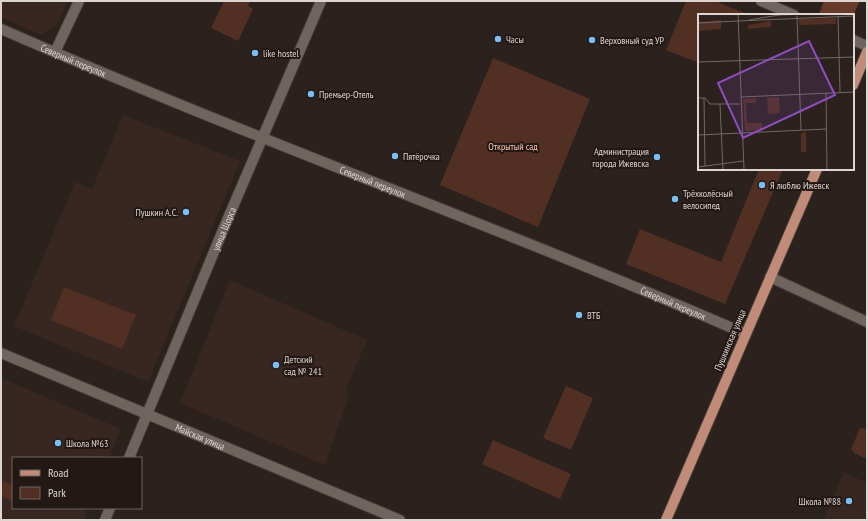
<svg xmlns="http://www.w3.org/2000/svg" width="868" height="521" viewBox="0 0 868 521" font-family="'PT Sans Narrow',sans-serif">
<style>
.built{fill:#382721}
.green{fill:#513023}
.forest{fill:#683a28}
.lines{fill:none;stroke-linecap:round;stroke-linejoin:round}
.minor-casing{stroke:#443b38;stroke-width:12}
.major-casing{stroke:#443b38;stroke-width:12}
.minor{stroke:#70645f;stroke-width:10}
.major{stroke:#c18c77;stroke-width:10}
.poi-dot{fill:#75c0f6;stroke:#221814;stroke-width:1.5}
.labels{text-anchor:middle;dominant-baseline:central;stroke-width:4;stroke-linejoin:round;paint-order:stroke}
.poi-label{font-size:10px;fill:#dcd5d2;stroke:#221814;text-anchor:start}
.street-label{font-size:10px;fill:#dcd5d2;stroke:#221814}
.park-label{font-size:10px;fill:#f6c6b4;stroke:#221814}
.inset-road{fill:none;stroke:#726965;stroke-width:1}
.view{fill:#8e4ec3;fill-opacity:0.15;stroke:#8e4ec3;stroke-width:2}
.inset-edge{fill:none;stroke:#dcd5d2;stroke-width:2}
</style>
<rect width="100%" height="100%" fill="#2b211d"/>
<g class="built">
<path d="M1,1H68L56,26L41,35L1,17Z"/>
<path d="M123,115L240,161L148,382L14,326L75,182L92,189Z"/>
<path d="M230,280L367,340L346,389L349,396L325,465L180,403Z"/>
<path d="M1,378L121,429L109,458H13V508H77L87,512L84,520H1Z"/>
<path d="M844,472L867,483V520H823Z"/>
</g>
<g class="green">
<path d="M224,1H250L248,6L253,9L238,41L211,28Z"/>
<path d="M686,1H715L750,15H699V63L666,50Z"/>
<path d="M493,58L590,99L538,227L440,185Z"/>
<path d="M759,169H783L725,304L626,264L640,229L721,262Z"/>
<path d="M64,287L136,315L122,349L51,320Z"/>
<path d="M566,386L593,398L571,450L543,438Z"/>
<path d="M860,428L867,429V459L854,453L851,449Z"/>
<path d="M493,440L571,474L560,499L482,464Z"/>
<path d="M4,481L13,486V502L1,496V486Z"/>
</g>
<path class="forest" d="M824,1H860L853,15L819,14Z"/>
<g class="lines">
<g class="minor-casing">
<g id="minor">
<path d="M761,1L794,15"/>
<path id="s1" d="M1,29C247,137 500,227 746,334"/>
<path d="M853,40L867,46"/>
<path d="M55,52L79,1"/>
<path d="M770,277L867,322"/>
<path id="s2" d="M1,353L400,520"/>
<path id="s3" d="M129,458L223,230L321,1"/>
<path d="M105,520L110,508"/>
</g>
</g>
<g class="major-casing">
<g id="major">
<path d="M853,85L867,52"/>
<path d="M666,520L817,169"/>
</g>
</g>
<use href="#minor" class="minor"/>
<use href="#major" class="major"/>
</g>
<g class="poi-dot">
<circle cx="498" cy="39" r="4"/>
<circle cx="592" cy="40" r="4"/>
<circle cx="255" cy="53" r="4"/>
<circle cx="311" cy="94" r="4"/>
<circle cx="395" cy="156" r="4"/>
<circle cx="657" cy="157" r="4"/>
<circle cx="762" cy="185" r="4"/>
<circle cx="675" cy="199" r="4"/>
<circle cx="186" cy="212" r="4"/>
<circle cx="579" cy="315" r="4"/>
<circle cx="276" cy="365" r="4"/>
<circle cx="58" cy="443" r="4"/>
<circle cx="849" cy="501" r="4"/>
</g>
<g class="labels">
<g class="poi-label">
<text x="506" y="39">Часы</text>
<text x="600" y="40">Верховный суд УР</text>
<text x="263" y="53">like hostel</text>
<text x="319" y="94">Премьер-Отель</text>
<text x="649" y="151" text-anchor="end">Администрация<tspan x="649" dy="12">города Ижевска</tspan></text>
<text x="403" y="156">Пятёрочка</text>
<text x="770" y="185">Я люблю Ижевск</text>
<text x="683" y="193">Трёхколёсный<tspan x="683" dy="12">велосипед</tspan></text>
<text x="178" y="212" text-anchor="end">Пушкин А.С.</text>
<text x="587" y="315">ВТБ</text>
<text x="284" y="359">Детский<tspan x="284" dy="12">сад № 241</tspan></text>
<text x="66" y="443">Школа №63</text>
<text x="841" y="501" text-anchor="end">Школа №88</text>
</g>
<g class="street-label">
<text stroke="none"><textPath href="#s1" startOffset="79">Северный переулок</textPath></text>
<text stroke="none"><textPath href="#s1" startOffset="402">Северный переулок</textPath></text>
<text stroke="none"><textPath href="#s3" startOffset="248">улица Щорса</textPath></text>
<text stroke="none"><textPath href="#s1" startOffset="726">Северный переулок</textPath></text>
<text transform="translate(730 340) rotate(-67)">Пушкинская улица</text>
<text stroke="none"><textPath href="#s2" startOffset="216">Майская улица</textPath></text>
</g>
<g class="park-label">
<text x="513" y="146">Открытый сад</text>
</g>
</g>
<g transform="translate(698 14)">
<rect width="156" height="156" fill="#2b211d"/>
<path d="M138,4V10L101,11V5ZM23,6V15L0,17V8ZM73,7V13L50,15V11ZM81,83L82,99L70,100L69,84ZM58,84V89H48L49,109H64V116L47,117L45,85ZM108,118V138H103V119Z" fill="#513023"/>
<path class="inset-road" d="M40,0L46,156M117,0H132M99,2L103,116M140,3L142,78M51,6L81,1L110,0M40,7L156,2M0,9L40,7M0,48L156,43M128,79L129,156M43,83L156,78M0,84H7L12,90H42M6,84L7,152M22,90L25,156M0,121L129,115M0,153L45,147"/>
<path class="view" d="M111,27L137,81L45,124L20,69Z"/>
<rect width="156" height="156" class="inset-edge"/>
</g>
<rect width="868" height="521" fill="none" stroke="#dcd5d2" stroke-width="4"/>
<rect x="12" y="457" width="130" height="52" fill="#221814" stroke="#6c6460"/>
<rect x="20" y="470" width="20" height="6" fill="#c18c77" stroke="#6c6460"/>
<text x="48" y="477" font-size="12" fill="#dcd5d2">Road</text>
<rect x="20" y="487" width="20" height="12" fill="#513023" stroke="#6c6460"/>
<text x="48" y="497" font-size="12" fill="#dcd5d2">Park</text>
</svg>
